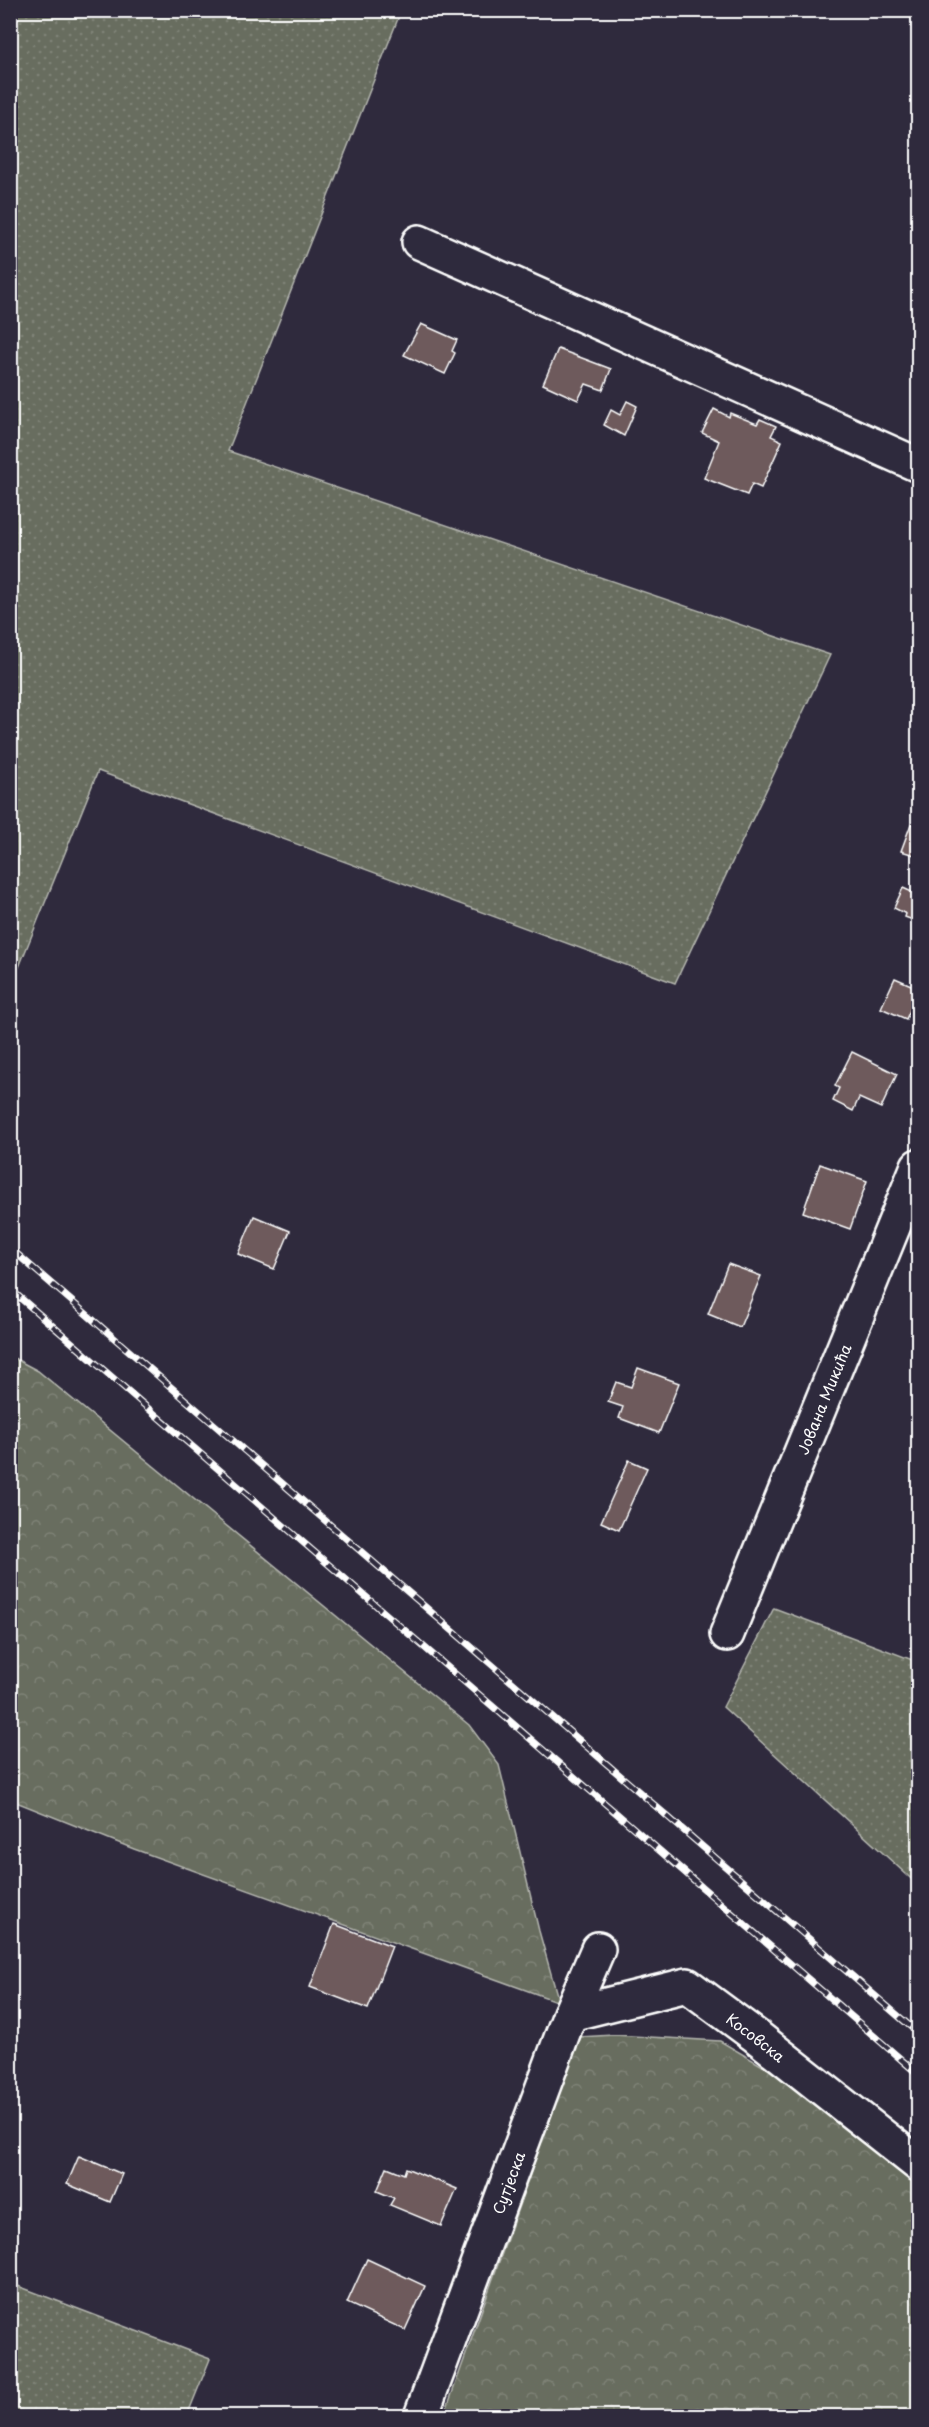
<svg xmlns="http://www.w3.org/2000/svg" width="929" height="2427" viewBox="0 0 929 2427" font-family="'Playpen Sans',sans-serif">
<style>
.grass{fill:url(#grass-dots);stroke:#b4b6af;stroke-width:1.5}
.forest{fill:url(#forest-crowns);stroke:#b4b6af;stroke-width:1.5}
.building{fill:#6e5a5b;stroke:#fff;stroke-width:1.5}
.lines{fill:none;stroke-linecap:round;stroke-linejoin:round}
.minor-casing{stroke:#fff;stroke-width:38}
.minor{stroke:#2f2a3d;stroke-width:33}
.rail-casing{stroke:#fff;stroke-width:7}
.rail{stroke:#2f2a3d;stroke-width:4.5;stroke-dasharray:14;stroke-linecap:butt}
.labels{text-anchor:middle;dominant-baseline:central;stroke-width:4.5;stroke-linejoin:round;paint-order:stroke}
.street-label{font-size:15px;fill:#fff;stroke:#2f2a3d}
</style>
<defs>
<pattern id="grass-dots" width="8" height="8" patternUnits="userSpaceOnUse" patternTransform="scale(1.5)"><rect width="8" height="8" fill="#686d5f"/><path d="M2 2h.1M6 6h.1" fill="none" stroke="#7f8377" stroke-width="1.8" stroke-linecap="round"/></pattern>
<pattern id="forest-crowns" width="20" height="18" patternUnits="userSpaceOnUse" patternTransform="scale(1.5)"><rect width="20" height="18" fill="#686d5f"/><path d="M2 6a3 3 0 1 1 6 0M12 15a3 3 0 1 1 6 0" fill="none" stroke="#7f8377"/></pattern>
</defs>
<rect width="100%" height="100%" fill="#2f2a3d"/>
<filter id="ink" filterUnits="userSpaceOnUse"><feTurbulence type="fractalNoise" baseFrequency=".0167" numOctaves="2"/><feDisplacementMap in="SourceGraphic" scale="12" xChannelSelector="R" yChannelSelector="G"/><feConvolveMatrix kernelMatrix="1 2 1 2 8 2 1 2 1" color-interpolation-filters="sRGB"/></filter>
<g filter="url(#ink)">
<g class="grass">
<path d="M11,10L401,11L228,451L830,655L675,983L98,771L11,987Z"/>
<path d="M774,1608L918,1662V1885L723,1707Z"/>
<path d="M10,2283L210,2359L187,2416H11Z"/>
</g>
<g class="forest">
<path d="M10,1356L38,1371L469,1725L499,1765L539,1931L559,2002L134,1849L11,1800Z"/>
<path d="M614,2035L720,2041L918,2157V2393L910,2416H444L579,2037Z"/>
</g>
<g class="building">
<path d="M421,324L457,340L452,351L455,353L445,374L404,355Z"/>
<path d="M558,349L611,369L603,390L586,384L578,400L543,384Z"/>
<path d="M627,401L637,406L624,436L604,425L611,410L620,415Z"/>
<path d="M714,409L729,417L730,413L757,424L760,419L776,426L771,436L782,441L761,488L752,484L747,495L704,478L719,441L702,433Z"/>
<path d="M911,824L918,826V856L901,851Z"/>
<path d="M903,888L914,893L916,889L918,890V922L905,917L906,914L894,908Z"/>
<path d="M895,978L918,988V998L916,997L906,1019L881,1008Z"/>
<path d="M852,1052L897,1074L881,1108L859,1098L853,1111L833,1101L839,1088L835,1086Z"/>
<path d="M820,1164L867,1181L850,1229L803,1212Z"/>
<path d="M254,1216L290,1231L274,1269L238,1254Z"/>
<path d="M728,1264L761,1276L740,1327L708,1314Z"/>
<path d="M638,1368L679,1383L659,1433L619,1418L623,1407L608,1402L616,1382L631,1387Z"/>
<path d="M629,1460L647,1468L619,1530L601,1522Z"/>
<path d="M334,1924L392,1946L368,2009L310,1987Z"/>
<path d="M79,2156L122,2174L110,2202L67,2184Z"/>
<path d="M387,2167L404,2174L406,2168L457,2189L441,2226L390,2205L394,2198L377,2191Z"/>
<path d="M367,2259L425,2286L405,2330L347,2303Z"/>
</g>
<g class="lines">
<g class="minor-casing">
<g id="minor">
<path d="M419,242L918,465"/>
<path id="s1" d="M727,1634L918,1166"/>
<path id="s2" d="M570,2014L687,1985L756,2036L918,2164"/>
<path id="s3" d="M421,2416L570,2014L598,1949"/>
</g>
</g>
<use href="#minor" class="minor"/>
<g class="rail-casing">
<g id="rail">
<path d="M10,1248L918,2033"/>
<path d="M10,1289L918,2074"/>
</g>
</g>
<use href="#rail" class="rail"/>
</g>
</g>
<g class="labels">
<g class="street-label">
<text stroke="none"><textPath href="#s1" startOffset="254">Јована Микића</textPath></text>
<text stroke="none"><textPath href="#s2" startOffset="207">Косовска</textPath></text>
<text stroke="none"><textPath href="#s3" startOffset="249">Сутјеска</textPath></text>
</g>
</g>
<rect width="929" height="2427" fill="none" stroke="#2f2a3d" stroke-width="36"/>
<rect x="18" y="18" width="893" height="2391" fill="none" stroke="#fff" stroke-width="2" filter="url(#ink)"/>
</svg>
